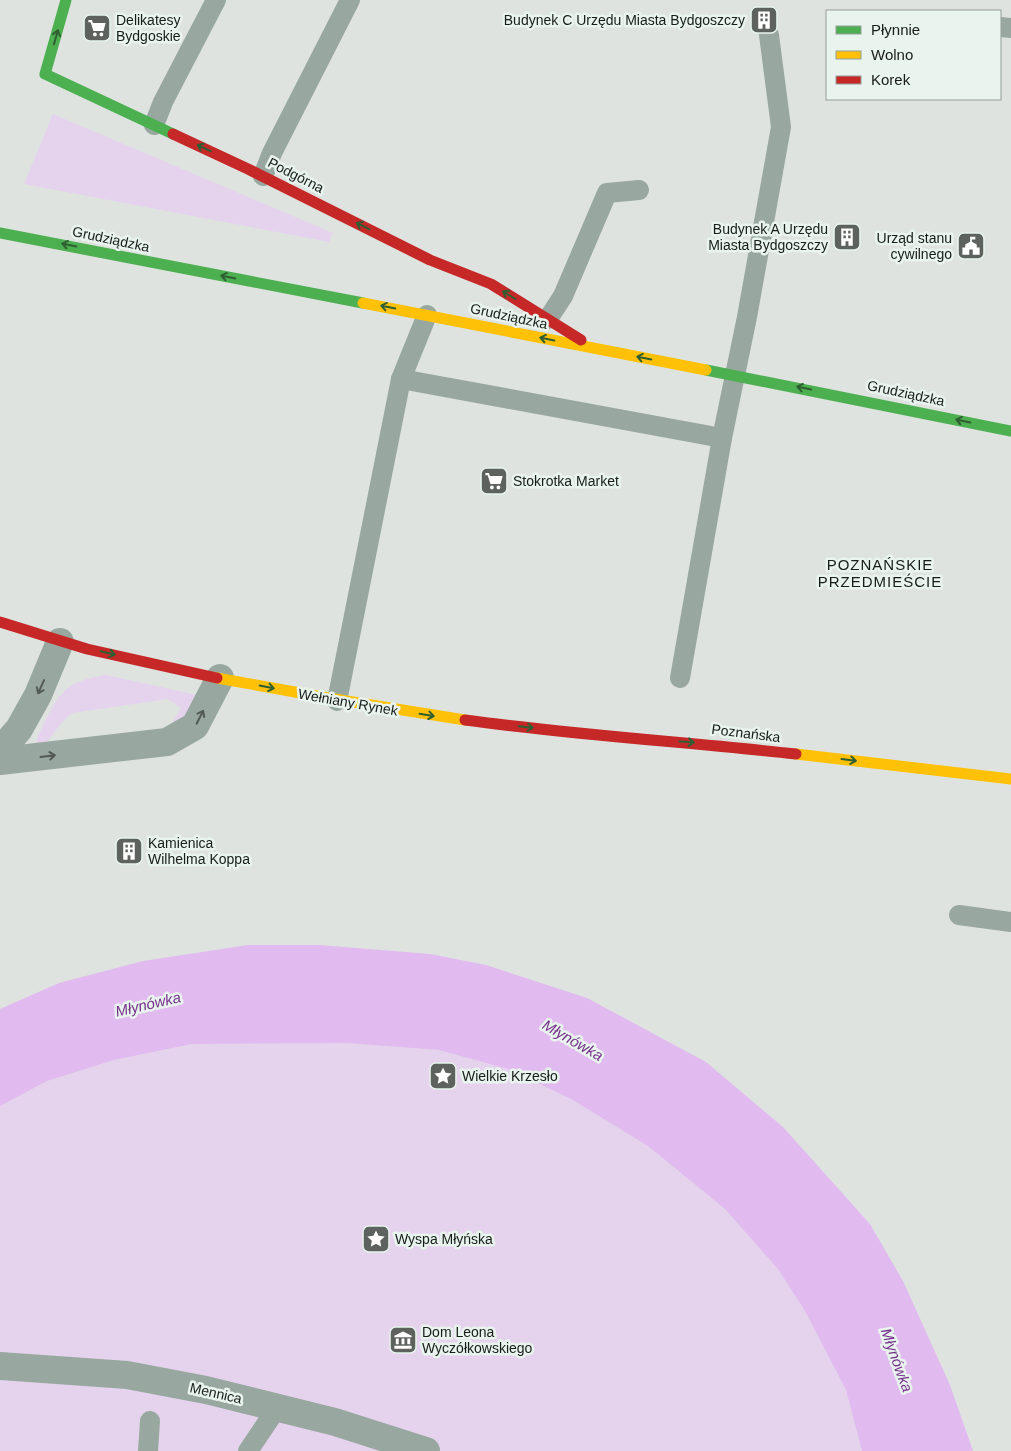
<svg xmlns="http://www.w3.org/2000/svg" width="1011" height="1451" viewBox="0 0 1011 1451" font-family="Helvetica,sans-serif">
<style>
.green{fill:#e5d3ed}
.water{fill:#e1baef}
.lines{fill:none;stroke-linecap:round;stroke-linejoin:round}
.lane{stroke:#98a8a0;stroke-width:20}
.street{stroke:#98a8a0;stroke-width:28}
.fast{stroke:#4caf50;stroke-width:11}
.slow{stroke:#ffc107;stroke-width:11}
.jam{stroke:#c62828;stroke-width:11}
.oneway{stroke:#2f5e32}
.oneway2{stroke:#525b56}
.labels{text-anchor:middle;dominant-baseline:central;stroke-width:5;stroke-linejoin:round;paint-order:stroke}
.poi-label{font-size:14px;fill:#181c1a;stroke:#e8f4ed;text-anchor:start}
.street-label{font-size:14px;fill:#181c1a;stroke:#e8f4ed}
.neighbourhood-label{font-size:15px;letter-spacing:1px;fill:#181c1a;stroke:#e8f4ed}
.water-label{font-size:15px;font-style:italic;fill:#76318b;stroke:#e8f4ed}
</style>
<rect width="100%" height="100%" fill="#dee3e0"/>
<g class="green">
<path d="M53,114L333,233L329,242L24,184Z"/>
<path d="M106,675L197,695L185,721L172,724L181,708L168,699L72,713L64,720L46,743L39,745L37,743C37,735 42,728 45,721C60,690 71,680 106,675Z"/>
<path d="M265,1042L346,1043L439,1050L508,1069L571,1099L648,1146L725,1209L778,1269L805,1311L846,1390L862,1451H0V1106L47,1081L114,1060L192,1044Z"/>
</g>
<path class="water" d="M248,945H319L430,954L486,965L587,998L706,1062L783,1127L870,1224L903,1281L950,1385L973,1451H862L846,1390L805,1311L778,1269L725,1209L648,1146L571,1099L508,1069L439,1050L346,1043L192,1044L114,1060L47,1081L0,1106V1009L59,983L143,961Z"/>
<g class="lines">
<g class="lane">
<path d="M1000,27L1011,28"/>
<path d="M154,125L163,102L216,0"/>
<path d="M263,176L272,153L350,0"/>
<path d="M548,319L563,296L607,193L639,190"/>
<path d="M401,379L722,438L680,678"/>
<path d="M722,438L747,317L781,127L769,35"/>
<path d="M337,701L401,379L427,315"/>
<path d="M959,915L1011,922"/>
<path d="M148,1451L150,1421"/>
<path d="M248,1451L277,1408"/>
</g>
<g class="street">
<path d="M0,751L19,729L38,695L60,642"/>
<path d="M0,761L167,742L195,726L220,678"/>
<path d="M0,1366L127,1375L206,1390L335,1422L426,1451"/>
</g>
<g class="fast">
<path d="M66,0L45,74L173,134"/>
<path d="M0,233L363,303"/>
<path d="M706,370L1011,431"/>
</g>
<g class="slow">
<path d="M363,303L706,370"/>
<path d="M217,678L328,698L465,720"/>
<path d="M796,754L1011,779"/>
</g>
<g class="jam">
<path d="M173,134L248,169L430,260L491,284L581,340"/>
<path d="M0,622L87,649L217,678"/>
<path d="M465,720C575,735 686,742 796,754"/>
</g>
</g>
<defs><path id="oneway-shaft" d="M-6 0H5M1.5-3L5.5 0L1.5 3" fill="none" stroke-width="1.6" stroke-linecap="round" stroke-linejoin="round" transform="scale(1.25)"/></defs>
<g class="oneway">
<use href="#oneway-shaft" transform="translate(56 37) rotate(-74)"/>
<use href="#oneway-shaft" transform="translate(204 148) rotate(-155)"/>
<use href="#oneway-shaft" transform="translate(363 226) rotate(-153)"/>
<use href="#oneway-shaft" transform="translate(69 245) rotate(-168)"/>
<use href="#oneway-shaft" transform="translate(228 277) rotate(-169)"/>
<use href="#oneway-shaft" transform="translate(509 295) rotate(-148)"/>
<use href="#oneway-shaft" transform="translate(388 307) rotate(-169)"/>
<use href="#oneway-shaft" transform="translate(547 339) rotate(-168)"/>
<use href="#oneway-shaft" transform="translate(644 358) rotate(-169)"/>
<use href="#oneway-shaft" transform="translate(804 388) rotate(-169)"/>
<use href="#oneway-shaft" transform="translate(963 421) rotate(-168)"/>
<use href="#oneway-shaft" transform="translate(108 653) rotate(13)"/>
<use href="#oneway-shaft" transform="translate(267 687) rotate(11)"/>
<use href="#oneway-shaft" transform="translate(427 715) rotate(9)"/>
<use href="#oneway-shaft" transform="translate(526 727) rotate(6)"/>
<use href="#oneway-shaft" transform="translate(687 742) rotate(3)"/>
<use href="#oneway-shaft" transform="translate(849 760) rotate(7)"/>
</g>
<g class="oneway2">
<use href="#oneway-shaft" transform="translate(41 687) rotate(114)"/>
<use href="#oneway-shaft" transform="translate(200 717) rotate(-63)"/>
<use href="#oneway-shaft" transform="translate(48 756) rotate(-7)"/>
</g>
<defs>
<g id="building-square" transform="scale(1.4375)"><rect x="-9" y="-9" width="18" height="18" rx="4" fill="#5d625f" stroke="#e8f4ed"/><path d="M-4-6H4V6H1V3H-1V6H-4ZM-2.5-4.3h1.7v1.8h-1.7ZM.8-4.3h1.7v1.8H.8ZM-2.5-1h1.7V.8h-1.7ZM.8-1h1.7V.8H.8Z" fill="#fff"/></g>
<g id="supermarket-square" transform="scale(1.4375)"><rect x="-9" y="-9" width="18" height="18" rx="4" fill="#5d625f" stroke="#e8f4ed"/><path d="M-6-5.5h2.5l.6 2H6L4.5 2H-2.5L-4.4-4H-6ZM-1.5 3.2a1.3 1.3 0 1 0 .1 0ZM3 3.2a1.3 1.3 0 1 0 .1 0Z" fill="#fff"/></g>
<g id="civic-square" transform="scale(1.4375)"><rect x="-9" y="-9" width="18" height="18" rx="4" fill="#5d625f" stroke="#e8f4ed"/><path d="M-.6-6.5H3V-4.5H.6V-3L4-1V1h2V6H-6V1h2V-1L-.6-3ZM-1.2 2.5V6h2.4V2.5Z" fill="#fff"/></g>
<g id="sight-square" transform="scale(1.4375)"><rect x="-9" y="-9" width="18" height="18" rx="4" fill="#5d625f" stroke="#e8f4ed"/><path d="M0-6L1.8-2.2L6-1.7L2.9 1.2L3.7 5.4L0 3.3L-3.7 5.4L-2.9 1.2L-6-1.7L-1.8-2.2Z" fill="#fff"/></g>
<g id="museum-square" transform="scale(1.4375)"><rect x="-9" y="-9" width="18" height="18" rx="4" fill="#5d625f" stroke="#e8f4ed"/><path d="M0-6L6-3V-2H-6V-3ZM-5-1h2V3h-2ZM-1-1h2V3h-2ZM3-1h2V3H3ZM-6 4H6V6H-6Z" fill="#fff"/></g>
</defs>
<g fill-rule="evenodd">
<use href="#building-square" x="764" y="20"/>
<use href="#supermarket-square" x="97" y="28"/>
<use href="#building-square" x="847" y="237"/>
<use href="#civic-square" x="971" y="246"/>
<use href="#supermarket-square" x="494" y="481"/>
<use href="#building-square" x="129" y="851"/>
<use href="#sight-square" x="443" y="1076"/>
<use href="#sight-square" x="376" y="1239"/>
<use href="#museum-square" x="403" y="1340"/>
</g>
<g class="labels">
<g class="poi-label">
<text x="116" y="20">Delikatesy<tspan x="116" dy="16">Bydgoskie</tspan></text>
<text x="745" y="20" text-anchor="end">Budynek C Urzędu Miasta Bydgoszczy</text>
<text x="828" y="229" text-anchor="end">Budynek A Urzędu<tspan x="828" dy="16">Miasta Bydgoszczy</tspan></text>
<text x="952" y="238" text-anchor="end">Urząd stanu<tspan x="952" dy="16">cywilnego</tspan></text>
<text x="513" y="481">Stokrotka Market</text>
<text x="148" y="843">Kamienica<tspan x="148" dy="16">Wilhelma Koppa</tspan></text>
<text x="462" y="1076">Wielkie Krzesło</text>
<text x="395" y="1239">Wyspa Młyńska</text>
<text x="422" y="1332">Dom Leona<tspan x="422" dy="16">Wyczółkowskiego</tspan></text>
</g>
<g class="street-label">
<text transform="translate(296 175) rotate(27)">Podgórna</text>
<text transform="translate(111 239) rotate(12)">Grudziądzka</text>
<text transform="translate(509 316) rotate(12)">Grudziądzka</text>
<text transform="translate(906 393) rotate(12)">Grudziądzka</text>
<text transform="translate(348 702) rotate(10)">Wełniany Rynek</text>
<text transform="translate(746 733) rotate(7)">Poznańska</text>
<text transform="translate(216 1393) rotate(13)">Mennica</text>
</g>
<g class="neighbourhood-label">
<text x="880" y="564">POZNAŃSKIE<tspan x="880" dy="17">PRZEDMIEŚCIE</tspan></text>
</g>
<g class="water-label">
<text transform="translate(148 1004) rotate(-13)">Młynówka</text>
<text transform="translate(573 1040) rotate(30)">Młynówka</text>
<text transform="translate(897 1360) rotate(70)">Młynówka</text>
</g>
</g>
<rect x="826" y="10" width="175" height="90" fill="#e8f4ed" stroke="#959e99"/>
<rect x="836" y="26" width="25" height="8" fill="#4caf50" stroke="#959e99"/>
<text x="871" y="35" font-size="15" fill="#181c1a">Płynnie</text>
<rect x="836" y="51" width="25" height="8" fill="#ffc107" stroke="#959e99"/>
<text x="871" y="60" font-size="15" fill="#181c1a">Wolno</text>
<rect x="836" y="76" width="25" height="8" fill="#c62828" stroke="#959e99"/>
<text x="871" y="85" font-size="15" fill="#181c1a">Korek</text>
</svg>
